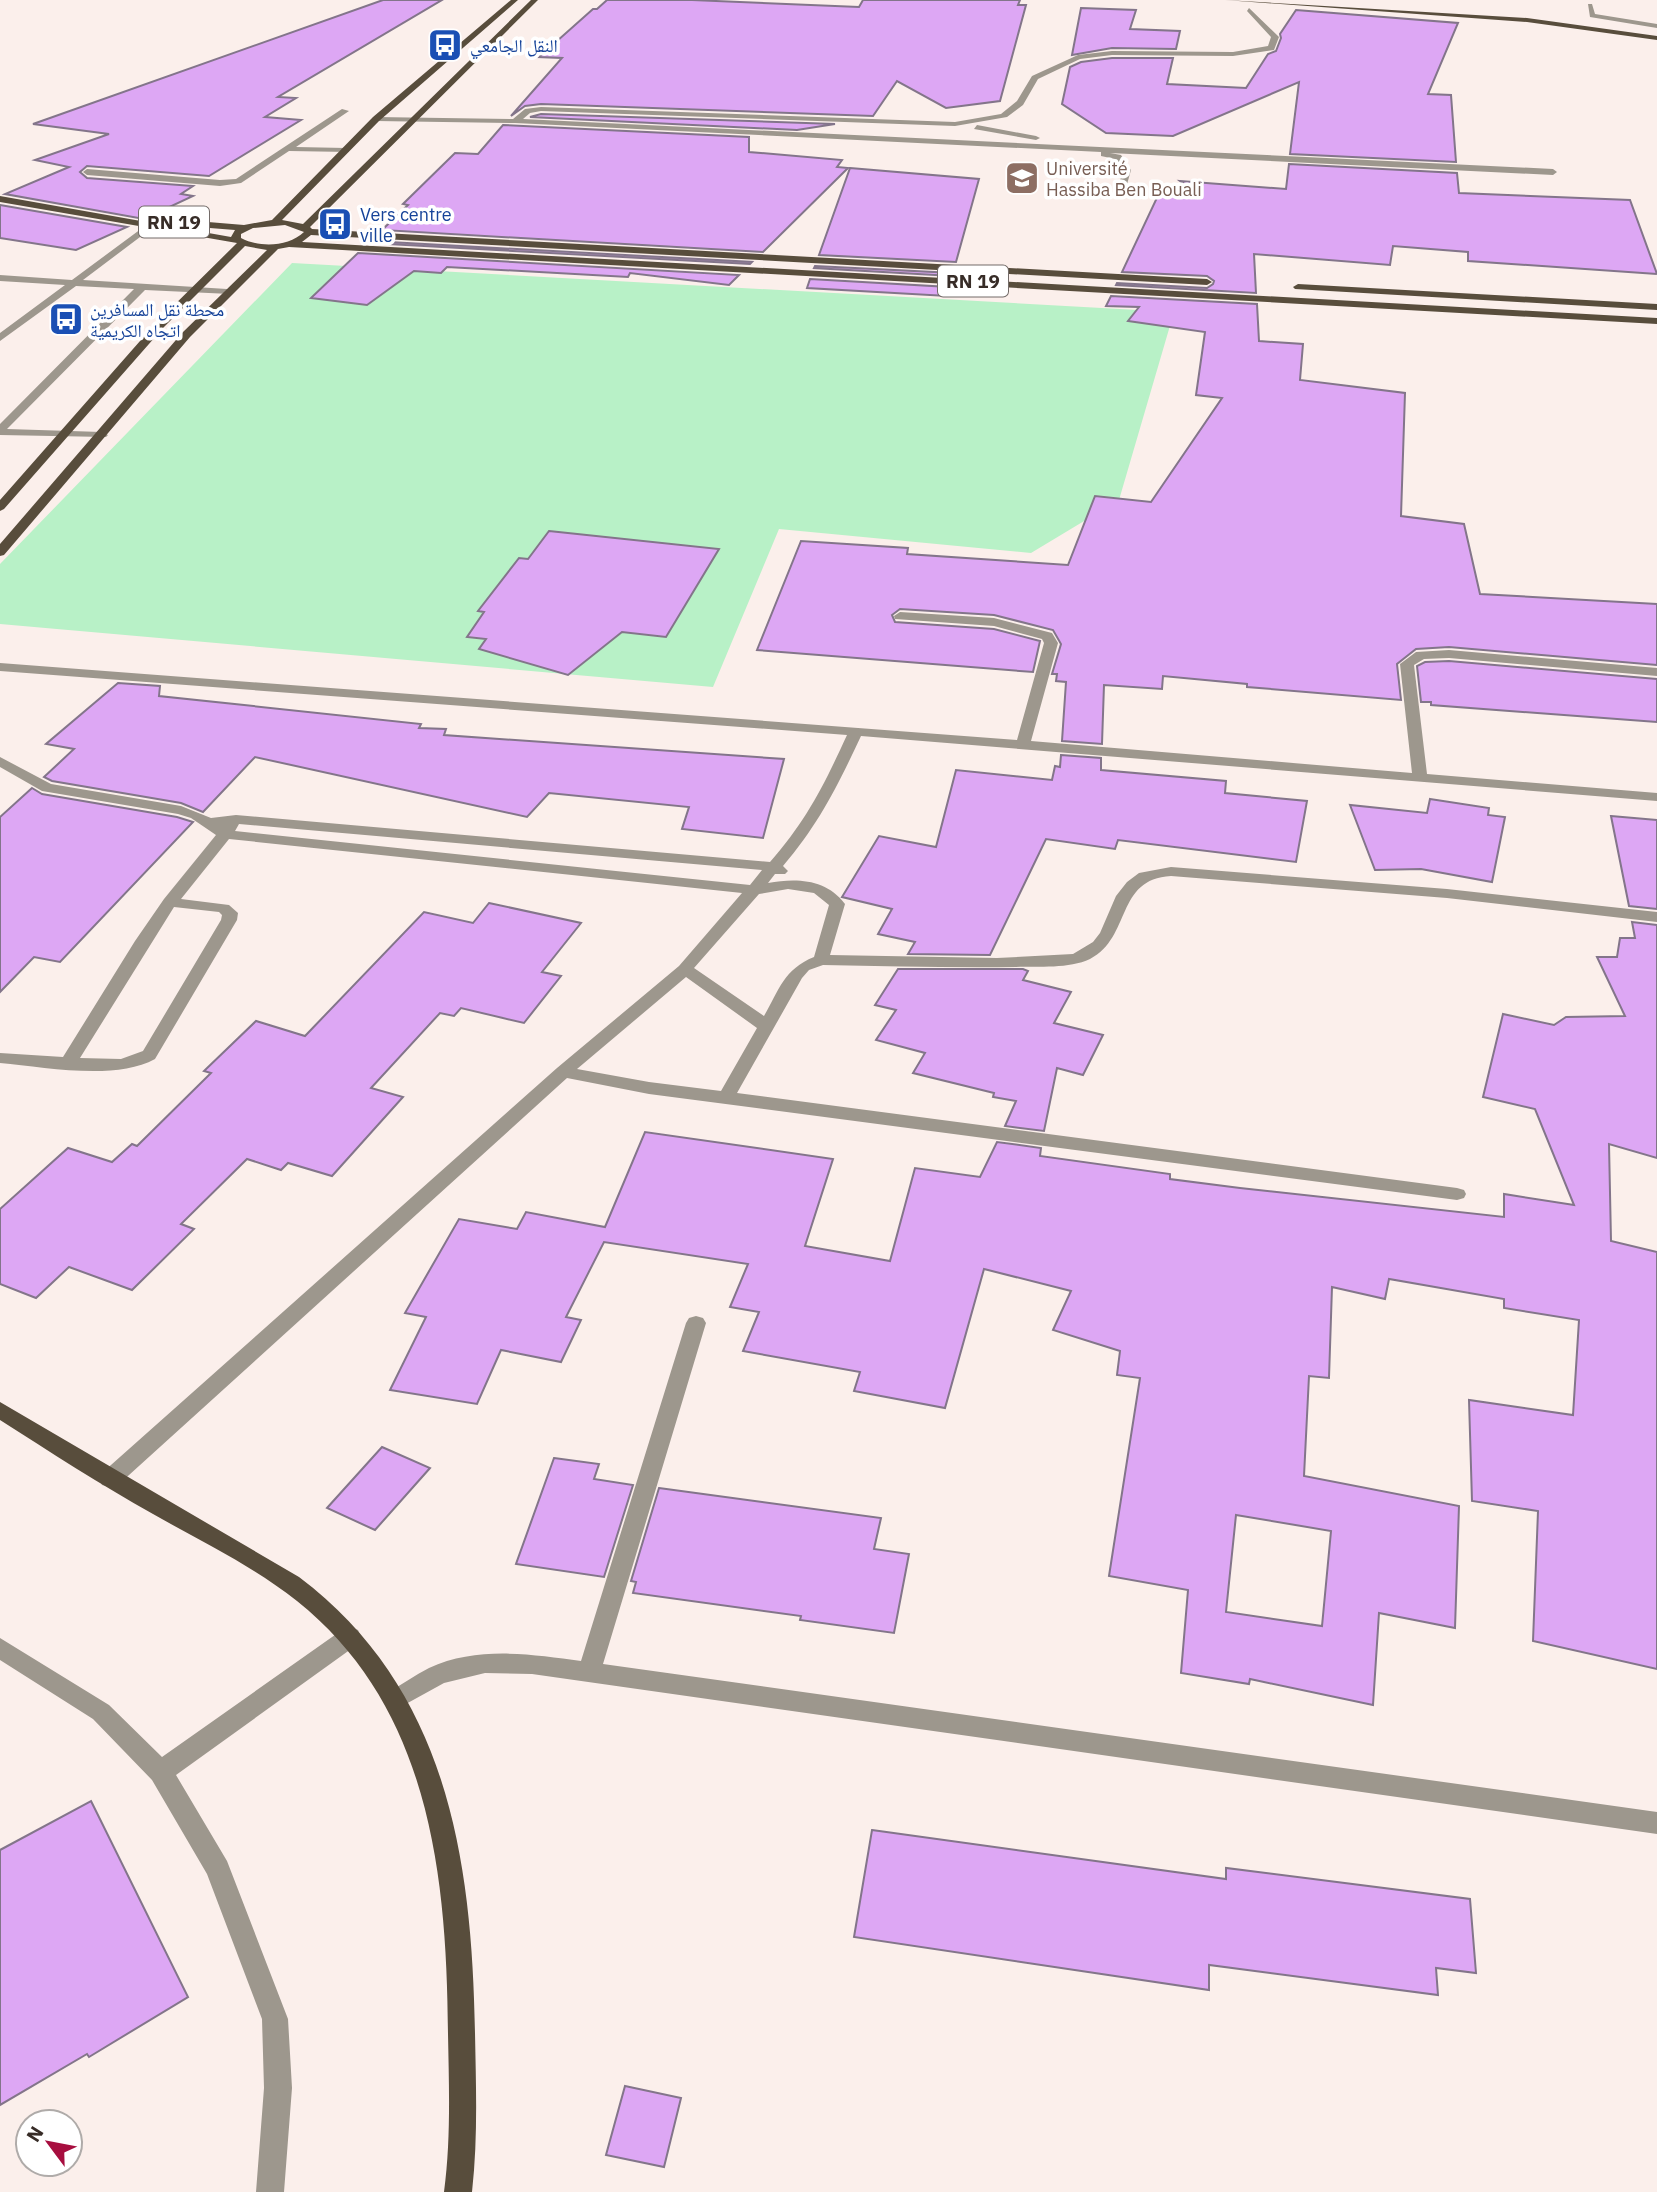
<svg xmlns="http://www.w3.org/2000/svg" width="1657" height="2192" viewBox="0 0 1657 2192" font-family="'IBM Plex Sans','Noto Naskh Arabic',sans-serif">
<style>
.green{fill:#b8f1c7}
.building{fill:#dda7f4;stroke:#83758a;stroke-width:2;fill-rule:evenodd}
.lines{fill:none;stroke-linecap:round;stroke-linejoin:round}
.minor{fill:#9d978d;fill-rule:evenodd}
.major{fill:#584d3c;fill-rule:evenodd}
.labels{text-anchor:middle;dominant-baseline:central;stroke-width:7;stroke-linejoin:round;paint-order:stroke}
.far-transit-label{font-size:18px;fill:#164399;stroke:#fff;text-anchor:start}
.far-education-label{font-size:18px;fill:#785e54;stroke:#fff;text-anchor:start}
.shield{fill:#fff;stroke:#736b68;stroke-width:2}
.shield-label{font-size:19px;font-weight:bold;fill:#372c27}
</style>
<rect width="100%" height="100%" fill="#fbefeb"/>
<path class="green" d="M292,263L1174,312L1119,500L1031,553L779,529L713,687L0,624V564Z"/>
<g class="building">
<path d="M383,0H442L278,97L296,98L265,117L301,120L209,176L87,166L80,172L87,178L193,186L181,194L193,196L144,219L5,194L69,167L35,160L109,134L33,124Z"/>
<path d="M607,0H692L859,7L863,0H1020L1018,5H1026L1000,101L946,108L897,81L873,116L541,104L525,106L511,116L562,58L539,57L593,9H597Z"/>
<path d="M1081,8L1136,10L1130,29L1180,31L1176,49L1112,48L1072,55Z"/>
<path d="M1296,10L1458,23L1428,94L1451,95L1456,162L1290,154L1299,82L1173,136L1106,133L1062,104L1070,67L1081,62L1112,58H1173L1167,84L1246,88L1268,54L1276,51L1281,38L1280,34Z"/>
<path d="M541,114L835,124L797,130L530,117Z"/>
<path d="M503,125L749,137V152L842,160L837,167L848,168L763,252L382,230L408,205L403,204L455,153L478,154Z"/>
<path d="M1289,164L1457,173L1459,193L1630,200L1657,274L1468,261V252L1393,246L1390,265L1254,254L1256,293L1116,285L1117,283L1207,288L1213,284L1214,281L1207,276L1122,272L1162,187L1192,190L1180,181L1286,189Z"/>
<path d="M850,168L979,179L956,262L819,255Z"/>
<path d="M0,205L127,227L76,250L0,238Z"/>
<path d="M371,241L752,262L750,264L368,243Z"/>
<path d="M358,253L739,275L729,285L630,273L628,277L447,267L441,273L414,271L367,305L311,298Z"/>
<path d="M815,266L953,273L952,276L814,268Z"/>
<path d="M810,279L949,287L947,296L807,288Z"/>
<path d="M1111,296L1257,304L1259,341L1303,344L1300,380L1405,393L1401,516L1464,524L1480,594L1657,604V665L1449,647L1416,649L1397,664L1401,700L1247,687V684L1163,676L1162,689L1104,685L1102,744L1062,741L1066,682L1056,681L1057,674H1052L1061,644L1053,630L994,615L900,609L892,615L895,622L994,629L1040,641L1033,672L757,650L801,541L908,548L907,554L1068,565L1095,496L1151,502L1222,398L1196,395L1205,332L1128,321L1139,307L1106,306Z"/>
<path d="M549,531L719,549L666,637L622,632L568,675L479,649L486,639L467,637L484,612L478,611L519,558L528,559Z"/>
<path d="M1449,661L1657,679V722L1431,705V702H1421L1417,666L1425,662Z"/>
<path d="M118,683L160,686L159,696L421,724L419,728L446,729L444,735L784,759L763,838L682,829L689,807L549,793L527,817L255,757L203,812L181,803L52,781L44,777L74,749L46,744Z"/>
<path d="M1061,755L1101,758V770L1226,781L1225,793L1307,801L1296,862L1118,840L1115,849L1046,839L990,955L908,954L915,942L878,934L892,909L842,897L879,836L936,847L956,770L1052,780L1055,766L1060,767Z"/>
<path d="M32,788L42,794L177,817L193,822L60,962L34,957L0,992V817Z"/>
<path d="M1430,799L1489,808L1488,815L1505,817L1492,882L1421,869L1375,870L1350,805L1427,813Z"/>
<path d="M1611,816L1657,820V909L1629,906Z"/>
<path d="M489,903L581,923L542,972L561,976L524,1023L461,1008L454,1016L440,1013L371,1088L403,1097L332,1176L288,1163L281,1170L247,1159L181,1224L194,1229L132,1290L69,1267L36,1298L0,1284V1209L68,1148L112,1162L132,1144L137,1146L211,1073L204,1071L256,1021L305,1036L424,912L473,923Z"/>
<path d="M1632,922L1657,925V1158L1609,1144L1611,1241L1657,1252V1669L1533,1641L1538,1511L1472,1501L1469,1400L1573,1415L1579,1320L1504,1308V1299L1389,1279L1385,1299L1332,1287L1329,1378L1309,1376L1304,1476L1459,1506L1455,1628L1379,1613L1373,1705L1250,1679L1249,1684L1181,1673L1188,1590L1109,1576L1140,1378L1117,1375L1120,1351L1053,1330L1071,1291L984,1269L945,1408L854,1391L860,1372L743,1351L759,1312L730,1307L748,1264L604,1242L566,1317L581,1320L561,1362L501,1350L477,1404L390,1390L426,1317L405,1313L459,1219L517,1229L526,1212L605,1227L645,1132L833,1159L805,1246L890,1261L915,1168L980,1177L997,1142L1041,1148L1040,1156L1170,1174V1179L1240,1188L1504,1217V1194L1574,1205L1535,1109L1483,1097L1503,1014L1554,1025L1566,1017L1625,1016L1597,957H1617L1620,938H1635ZM1236,1515L1331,1531L1322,1626L1226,1612Z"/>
<path d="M898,969H1023L1028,971L1023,980L1071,992L1054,1023L1103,1035L1083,1075L1057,1068L1044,1131L1005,1126L1016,1101L993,1097L994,1093L913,1073L925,1053L876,1040L896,1010L875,1005Z"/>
<path d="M382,1447L430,1468L375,1530L327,1508Z"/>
<path d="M554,1458L599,1464L594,1479L633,1485L604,1577L516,1564Z"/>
<path d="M659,1488L881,1518L874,1549L909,1554L894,1633L800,1620L801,1616L633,1593L636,1582L631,1581Z"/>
<path d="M91,1801L188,1997L89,2057L87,2054L0,2105V1850Z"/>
<path d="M872,1830L1226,1879V1868L1470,1899L1476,1973L1436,1968L1438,1995L1209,1965V1990L854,1937Z"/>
<path d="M625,2086L681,2098L664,2167L606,2155Z"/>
</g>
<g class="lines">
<g class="minor">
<path d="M1588,4H1592L1595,14L1657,24V28L1590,17Z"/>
<path d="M1249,8L1279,37L1274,50L1233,56L1112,55L1080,59L1038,79L1023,105L1007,117L955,126L541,111L530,113L523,119L1553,169L1557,172L1553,175L1110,153L1121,155L1131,170L1124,195L1120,198L1116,195L1123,170L1115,159L1101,156V152L515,123L376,121L372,119L376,117L513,119L525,109L541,107L955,122L1001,114L1017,101L1032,76L1078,55L1112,51L1233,52L1268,46L1271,37L1247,11Z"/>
<path d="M342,109L349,111L296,147L346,148L349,152L289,151L241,183L220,186L87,175L83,172L87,169L220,180L236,179Z"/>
<path d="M977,125L1036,136L1040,138L1036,140L974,129Z"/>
<path d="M149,223L152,224V228L83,280L227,289L232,292L230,294L145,290L7,429L102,432L108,435L106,437L0,435V424L134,289L76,286L0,341V333L65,285L0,281V275L72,280Z"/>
<path d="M900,612L994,618L1052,633L1058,643L1031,741L1412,773L1400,664L1416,652L1449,650L1657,668V676L1449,658L1424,659L1414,665L1427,774L1657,793V801L861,736C838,785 819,824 783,866L788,871L785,874H775L768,883C797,878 826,879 845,904L830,955L997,958L1073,954L1093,942L1100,933L1116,896L1127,882L1139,873L1171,867L1447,889L1657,912V922L1447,898L1171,876C1115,879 1132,937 1090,959C1069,969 1039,966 1016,967C952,968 887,966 823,965L809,970L802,978L737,1093L1457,1188L1464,1190L1466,1194L1464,1198L1457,1200L649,1094L567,1078L118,1485L110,1487L102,1485L99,1479L102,1473L557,1068L679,966L742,893L229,839L181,899L229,905L238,913L237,920L155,1059C115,1081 45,1067 0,1063V1053L63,1057L135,941L164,899L216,835L191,818L178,814L42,791L0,767V757L51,784L181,806L211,818L236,815L770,862C807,820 824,785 847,735L0,671V663L1017,740L1044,643L1042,639L994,626L895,619L894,616ZM239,824L762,870L750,885L235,831ZM788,889L814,893L829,905L814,957C784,969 779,990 764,1016L694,968L759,894ZM174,907L219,912L222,915L221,920L143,1051L121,1059L80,1058ZM686,977L757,1028L721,1091L649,1082L577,1069Z"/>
<path d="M696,1316L703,1318L706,1323L603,1664L1657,1812V1834L532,1674L485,1673L444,1683L395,1710L387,1707L383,1700L387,1693C401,1685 415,1675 429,1668C477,1646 531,1654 581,1661L686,1323L689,1318Z"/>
<path d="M350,1627L358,1630L361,1637L358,1644L176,1775L227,1861L288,2019L292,2088L284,2192H256L264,2088L262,2019L207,1874L152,1780L93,1719L0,1660V1638L109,1705L162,1757L342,1630Z"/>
</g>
<g class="major">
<path d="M511,0H518L379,121L282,220L303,224L531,0H538L310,227L312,229L1207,279L1212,282L1207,285L311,235L302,242L1657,318V324L289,247L278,249L190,337L4,555L0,556V544L182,333L267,250L245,246L163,328L4,509L0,511V500L155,324L237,243L0,202V196L231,237L235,230L172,225L167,222L172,219L244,225L272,220L373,117ZM285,225L304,232C288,247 260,248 241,238V234L253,228Z"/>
<path d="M1225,0L1527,18L1657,36V40L1527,22Z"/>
<path d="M1298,284L1657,304V310L1295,289L1293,287Z"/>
<path d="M0,1402L299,1577C448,1689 472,1860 475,2033C476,2086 478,2139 472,2192H444C451,2140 449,2087 448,2034C447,1876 430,1707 297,1601C253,1566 202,1542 153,1514C101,1485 50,1452 0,1420Z"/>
</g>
</g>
<defs>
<g id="bus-square" transform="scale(1.75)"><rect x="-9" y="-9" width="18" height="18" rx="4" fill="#1a4fb4" stroke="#fff"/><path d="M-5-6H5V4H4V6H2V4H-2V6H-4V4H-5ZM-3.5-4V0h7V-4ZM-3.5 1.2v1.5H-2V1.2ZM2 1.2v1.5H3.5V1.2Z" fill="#fff"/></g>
<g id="university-square" transform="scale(1.75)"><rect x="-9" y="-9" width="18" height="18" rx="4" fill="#8d6e63" stroke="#fff"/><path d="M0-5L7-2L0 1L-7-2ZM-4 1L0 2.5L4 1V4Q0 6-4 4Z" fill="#fff"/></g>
</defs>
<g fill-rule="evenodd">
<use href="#bus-square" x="445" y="45"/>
<use href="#university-square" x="1022" y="178"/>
<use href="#bus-square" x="335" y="224"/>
<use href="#bus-square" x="66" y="319"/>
</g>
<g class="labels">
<g class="far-transit-label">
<text x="470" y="45">النقل الجامعي</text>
<text x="360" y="214">Vers centre<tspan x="360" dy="21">ville</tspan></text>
<text x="90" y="309">محطة نقل المسافرين<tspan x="90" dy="21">اتجاه الكريمية</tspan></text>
</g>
<g class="far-education-label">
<text x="1046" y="168">Université<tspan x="1046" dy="21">Hassiba Ben Bouali</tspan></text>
</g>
<g class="shield">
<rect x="139" y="206.5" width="70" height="31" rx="5"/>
<rect x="938" y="265.5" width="70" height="31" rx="5"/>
</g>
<g class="shield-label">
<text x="174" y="222">RN 19</text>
<text x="973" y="281">RN 19</text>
</g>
</g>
<g transform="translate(49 2143) rotate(302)"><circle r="33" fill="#ffffff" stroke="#afaba9" stroke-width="2"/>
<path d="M0-5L12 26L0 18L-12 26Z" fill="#a70e3f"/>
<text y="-10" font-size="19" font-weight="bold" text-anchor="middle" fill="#372c27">N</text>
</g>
</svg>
